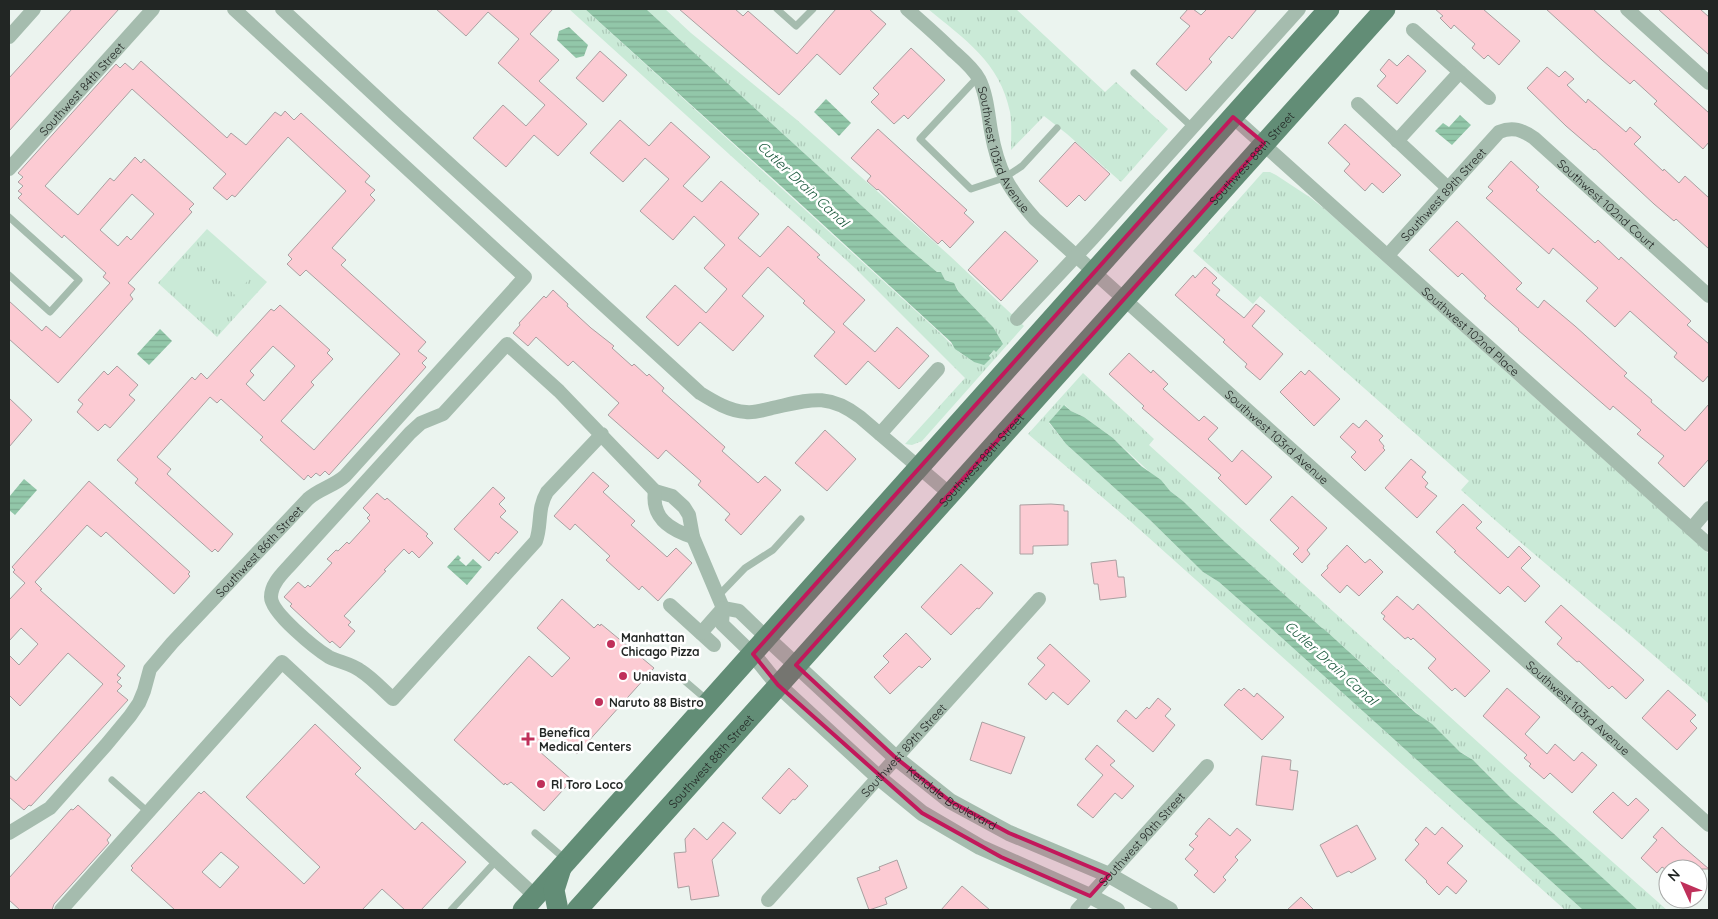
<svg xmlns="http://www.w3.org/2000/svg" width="1718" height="919" viewBox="0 0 1718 919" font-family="Quicksand,sans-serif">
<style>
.grass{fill:url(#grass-tufts)}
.pitch{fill:#caead7}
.water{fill:url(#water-rules)}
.building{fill:#fccbd3;stroke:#aaa0a1;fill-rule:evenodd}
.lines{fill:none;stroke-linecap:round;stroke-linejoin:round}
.service{stroke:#a5bcae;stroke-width:7}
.minor{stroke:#a5bcae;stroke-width:14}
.tertiary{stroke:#a5bcae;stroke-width:16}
.primary{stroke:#628d76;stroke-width:21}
.marked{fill:#c2185b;fill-opacity:0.2;stroke:#c2185b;stroke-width:4;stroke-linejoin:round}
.poi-dot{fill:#bf305a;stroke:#fff;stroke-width:2}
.labels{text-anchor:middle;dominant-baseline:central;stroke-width:5;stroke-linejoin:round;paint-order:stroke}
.street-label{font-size:12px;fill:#222624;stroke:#fff}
.poi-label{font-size:12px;font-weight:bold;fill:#222624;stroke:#fff;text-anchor:start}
.water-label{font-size:14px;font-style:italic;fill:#19583b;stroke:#fff}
</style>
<defs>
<pattern id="grass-tufts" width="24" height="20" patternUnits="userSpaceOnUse" patternTransform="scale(1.25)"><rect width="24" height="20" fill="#caead7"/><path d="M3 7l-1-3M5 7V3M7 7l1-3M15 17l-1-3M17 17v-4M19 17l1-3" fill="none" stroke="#adc9b8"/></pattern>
<pattern id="water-rules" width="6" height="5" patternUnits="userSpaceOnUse" patternTransform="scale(1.25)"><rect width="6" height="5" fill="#92c7a9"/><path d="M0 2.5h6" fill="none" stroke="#7eab91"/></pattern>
</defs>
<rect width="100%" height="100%" fill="#ebf4ef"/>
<g class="grass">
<path d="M569,9H585L939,332L959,352L974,362L991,358L989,357L994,350L993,327L958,291C957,285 951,281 945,280L941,272H937L907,247L646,9H665L691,33L797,120L950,256L1024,326L922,441L912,445L905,444L965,378L856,269Z"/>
<path d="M928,9H1016L1105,92L1116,82L1168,129L1121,182L1067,134L1044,116L1011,150C1011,138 1012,124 1010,112C1000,62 964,39 928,9Z"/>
<path d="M1263,172H1270L1276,175L1311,198L1327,211L1709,554V704C1628,631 1542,563 1461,490L1469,481L1260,296L1253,304L1193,251Z"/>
<path d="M207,229L267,282L217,337L158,283Z"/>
<path d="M1083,373L1154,439L1149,445L1511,772L1667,910H1638C1609,885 1581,858 1552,832C1539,820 1524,810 1511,798C1498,786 1475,758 1460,752L1324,629L1322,628L1225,542L1183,501L1170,491L1113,438L1084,417L1071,411L1065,405L1049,423L1066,444L1150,520L1203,572L1219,582L1272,629L1583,910H1565L1129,520L1028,434Z"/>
</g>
<g class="pitch">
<path d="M212,242L251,277L235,295L196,260Z"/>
<path d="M190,267L229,302L213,320L174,285Z"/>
</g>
<g class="water">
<path d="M585,9H646L907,247L937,272H941L945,280L954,283L958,291L993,327L1003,344L996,352L994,350L989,356L991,358L984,365L974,362L955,349L951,342L781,186Z"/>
<path d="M569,27L588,45L584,56L576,58L557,40L559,31Z"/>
<path d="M826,99L851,123L839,136L814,112Z"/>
<path d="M1460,115L1471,125L1452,145L1435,131L1443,123L1449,127Z"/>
<path d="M160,329L172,341L149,365L137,354Z"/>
<path d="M1064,405L1071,411L1084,417L1113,438L1141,466L1161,480L1170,491L1183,501L1225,542L1322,628L1324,629L1416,713L1432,724L1460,752L1473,760L1510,797L1552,832L1638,910H1583L1272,629L1219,582L1203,572L1150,520L1066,444L1049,422Z"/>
<path d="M24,479L37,490L15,515L9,510V497Z"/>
<path d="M458,555L461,558L459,560L466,566L473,559L482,567L467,585L447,567Z"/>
</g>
<g class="building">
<path d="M72,9H119L9,131V78Z"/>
<path d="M436,9H553L530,34L559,60L539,81L587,124L558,156L534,135L506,167L473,138L503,105L526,126L545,105L498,63L519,39L488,12L466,36Z"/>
<path d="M679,9H735L743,16L748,11L797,54L836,9H869L886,24L840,75L817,54L779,95Z"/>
<path d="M1188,9H1193L1201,15L1207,9H1257L1232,39L1229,36L1209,59L1212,62L1186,91L1156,64L1190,26L1180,18Z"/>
<path d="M1435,9H1483L1520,41L1499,65L1488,55L1484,59L1472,48L1475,44L1454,25L1451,29L1440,18L1443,16Z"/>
<path d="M1546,9H1593L1709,113V142L1703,149L1654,104L1657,101L1634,80L1630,84L1602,60Z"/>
<path d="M1658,9H1700L1709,17V55Z"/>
<path d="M911,48L945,80L908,119L904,115L894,124L871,102L879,94L873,88Z"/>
<path d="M600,51L627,75L603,102L576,78Z"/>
<path d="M1408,55L1426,71L1397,104L1377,86L1386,76L1380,70L1389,59L1397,66Z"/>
<path d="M141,61L227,138L231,133L246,145L275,112L281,116L285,111L294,120L301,113L370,176L365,182L375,190L370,195L375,200L332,248L346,260L341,265L426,342L418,351L427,358L422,363L426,367L329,475L325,471L320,476L316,473L311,478L308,475L304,480L260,440L263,437L221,399L217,403L210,397L157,457L171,469L167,474L233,534L218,552L215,549L212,552L135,483L138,479L117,460L192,377L195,380L201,373L207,379L271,309L274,311L280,305L330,350L327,353L333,359L311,382L314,385L281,421L314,450L400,354L306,270L300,276L287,264L292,259L288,255L346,191L288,137L235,197L232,195L227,200L213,188L226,174L132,89L45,186L78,215L110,178L114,181L135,157L141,163L144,159L194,204L189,209L192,212L128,283L135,289L130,295L133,299L58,383L9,339V301L42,331L46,326L60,338L110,283L103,277L106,273L64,235L62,238L18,198L22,194L18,191L23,186L18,182L23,177L18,173L116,64L120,68L125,63L133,70ZM132,194L154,214L131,240L127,236L118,246L100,230ZM273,346L295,366L264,401L246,384L254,375L250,371Z"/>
<path d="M1547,67L1559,77L1565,71L1574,79L1567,85L1586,103L1588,99L1626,132L1630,127L1641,137L1634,144L1663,171L1664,169L1679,183L1685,176L1709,198V249L1676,219L1674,221L1654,204L1595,149L1594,150L1566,126L1527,88Z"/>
<path d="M620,120L649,146L671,122L710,157L683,186L702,202L721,181L759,214L738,238L760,257L788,226L820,255L817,257L865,300L843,324L875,352L897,327L929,356L899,389L868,361L846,385L814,356L835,332L803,303L805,301L768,267L742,296L764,316L733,351L700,322L678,346L646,317L675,285L706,313L727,289L704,268L725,245L694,216L673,240L640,211L669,179L645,158L623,182L590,153Z"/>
<path d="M1345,124L1401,175L1383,193L1372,183L1365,191L1344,171L1350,164L1328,143Z"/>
<path d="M878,129L967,210L964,213L974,222L950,248L942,240L938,244L878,189L877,190L867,181L871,176L851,158Z"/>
<path d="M1075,142L1110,174L1085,201L1079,195L1067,207L1039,181Z"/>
<path d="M1511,161L1539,187L1536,190L1595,243L1598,240L1619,260L1621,257L1691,321L1687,325L1709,344V375L1703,382L1674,357L1677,353L1630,311L1615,327L1586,301L1598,288L1553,248L1549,254L1486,198L1493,191L1488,187Z"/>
<path d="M1457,221L1522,283L1516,289L1538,308L1544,300L1575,326L1627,373L1624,376L1652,400L1651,402L1685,431L1709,404V459L1684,487L1658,463L1664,456L1637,434L1641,430L1613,406L1610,410L1518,330L1519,329L1484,298L1486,296L1462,273L1458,277L1429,250Z"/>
<path d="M1005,231L1038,261L1001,301L968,270Z"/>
<path d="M1205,267L1217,278L1212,283L1220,290L1216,295L1244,318L1256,304L1265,311L1252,326L1283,354L1260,380L1245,367L1247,364L1223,342L1225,340L1175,295L1193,275L1195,278Z"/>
<path d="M553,290L568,304L567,306L591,328L614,346L612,348L632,366L634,364L647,376L649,374L664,388L662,391L725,447L722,451L758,483L765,476L781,490L741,535L725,520L730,514L698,485L701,481L666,450L658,459L608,415L619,403L573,361L568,366L536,337L528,346L513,333L520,325L519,323L544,296L546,298Z"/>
<path d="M1129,353L1151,373L1153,370L1168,384L1163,389L1199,421L1204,416L1218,428L1208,439L1232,462L1242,450L1272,477L1246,505L1218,478L1221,475L1142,408L1144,406L1109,374Z"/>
<path d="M117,366L138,385L129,395L135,400L110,428L105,424L98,431L77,412L83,404L78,400L104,371L108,375Z"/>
<path d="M1309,370L1340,399L1314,426L1280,392L1301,371L1305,375Z"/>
<path d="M9,398L32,420L9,447Z"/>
<path d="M1366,420L1383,436L1379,440L1384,446L1383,448L1385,450L1365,471L1351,457L1356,452L1340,437L1353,423L1359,428Z"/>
<path d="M825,430L856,459L827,491L795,463Z"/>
<path d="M1411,459L1426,472L1422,477L1428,483L1425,487L1437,496L1417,518L1385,488Z"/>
<path d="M593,472L609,486L603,492L635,521L631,525L667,557L676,548L692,563L658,601L642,586L639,590L606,560L610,556L575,524L570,530L554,516Z"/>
<path d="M89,481L190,572L188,574L190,576L174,594L106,532L101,537L87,525L35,582L42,589L40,590L125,666L117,675L121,678L117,682L122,686L117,691L128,700L31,806L29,805L24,810L9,797V775L16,781L103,684L68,653L20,706L9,695V655L19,665L38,644L21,628L9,641V600L25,583L13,572L15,570L12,567Z"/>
<path d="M493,487L505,498L499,504L506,511L500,517L518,532L498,554L496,552L489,561L454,529Z"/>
<path d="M377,493L385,500L387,498L428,534L426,536L433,543L419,558L412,551L409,554L404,549L384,570L386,571L344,616L351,622L348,625L355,631L340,648L332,641L330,643L290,606L292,604L284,597L298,582L305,588L308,585L310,587L332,563L327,559L336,550L338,551L347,542L349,544L370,521L367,518L370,515L363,508Z"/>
<path d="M1292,496L1327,528L1307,550L1310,554L1302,563L1293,554L1299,548L1270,520Z"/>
<path d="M1051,504L1064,505V511H1068V545L1033,546V554H1020V505Z"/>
<path d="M1463,504L1482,522L1476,528L1508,558L1519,546L1531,558L1521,568L1540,586L1525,602L1508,586L1500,594L1454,552L1456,551L1436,532Z"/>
<path d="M1347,545L1365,563L1370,559L1383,572L1359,596L1347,585L1340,593L1321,575L1328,568L1327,566Z"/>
<path d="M1116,560L1118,577H1124L1126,597L1100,600L1098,584H1094L1091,563Z"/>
<path d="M961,564L993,593L979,609L977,608L951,635L921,607Z"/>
<path d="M1397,596L1413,610L1418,604L1490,671L1465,697L1455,688L1452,691L1428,668L1436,659L1413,638L1411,640L1408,637L1405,639L1383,619L1385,616L1381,613Z"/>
<path d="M562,599L594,628L598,624L600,626L601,624L654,668L577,754L554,733L539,751L572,780L544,811L511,782L507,785L505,783L504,785L454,740L529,656L552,677L570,658L537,628Z"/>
<path d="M1561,605L1644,680L1626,699L1612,686L1609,689L1579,661L1577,662L1557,644L1562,638L1545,622Z"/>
<path d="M906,633L931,659L922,668L919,666L890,694L874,677L889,662L883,656Z"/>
<path d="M1050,644L1090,681L1068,705L1053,692L1046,700L1028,684L1045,665L1037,658Z"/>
<path d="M1244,688L1254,697L1257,693L1284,717L1262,740L1224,705L1239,689L1241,691Z"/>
<path d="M1507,688L1540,717L1525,734L1547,754L1555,744L1574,761L1582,752L1597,765L1572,793L1550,773L1544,779L1529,766L1531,764L1524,758L1527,755L1483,716Z"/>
<path d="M1668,690L1696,715L1690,721L1697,728L1677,750L1642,718Z"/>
<path d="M1158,698L1171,709L1165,716L1175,725L1153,752L1117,721L1126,710L1136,719L1147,707L1149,709Z"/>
<path d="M982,722L1025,737L1011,774L970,760Z"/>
<path d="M315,724L361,768L355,774L415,830L422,822L466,862L421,910H405L382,889L362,910H175L131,870L133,868L131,866L199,792L201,794L204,791L304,884L320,867L246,797ZM221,852L239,867L220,888L202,872Z"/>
<path d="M1097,745L1115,761L1110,765L1134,786L1122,799L1115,793L1093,818L1077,805L1103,775L1085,759Z"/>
<path d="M1262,756L1291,760L1290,770L1298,771L1293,810L1256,805Z"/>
<path d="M789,768L808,786L795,800L793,799L780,814L762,798Z"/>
<path d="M1613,792L1628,806L1636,798L1649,810L1622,839L1593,812Z"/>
<path d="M78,805L111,835L107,840L109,843L54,904L52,910H20L9,900V878L71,809L73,810Z"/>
<path d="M1209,818L1230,836L1237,828L1251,840L1235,857L1238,860L1223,877L1226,880L1214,893L1194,875L1198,871L1185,859L1194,849L1189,845L1198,836L1195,834Z"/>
<path d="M723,822L736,833L712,860L719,896L691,900L689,886L678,888L674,853L686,852L685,839L694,828L707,840Z"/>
<path d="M1357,825L1376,859L1351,873L1349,871L1337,877L1320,845Z"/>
<path d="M1426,827L1435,835L1442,827L1463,846L1447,863L1467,881L1456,894L1447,886L1439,895L1426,882L1427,881L1405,860L1419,844L1415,840Z"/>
<path d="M1662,827L1680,844L1709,869H1665L1662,867L1657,873L1641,858L1657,840L1653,837Z"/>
<path d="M897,860L907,888L885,898L887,904L869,910L857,878L880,870L879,867Z"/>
<path d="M962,886L990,910H941Z"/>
<path d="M1301,897L1314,910H1287Z"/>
</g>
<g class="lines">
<g class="service">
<path d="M777,9L796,26L813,9"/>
<path d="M1134,73L1192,127"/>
<path d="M978,77L920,139L971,189L1004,178L1022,166L1057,128"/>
<path d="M9,217L79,280L50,312L9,275"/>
<path d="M718,596L745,568L773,550L801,519"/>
<path d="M679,676L707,700"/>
<path d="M112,780L148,812"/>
<path d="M535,833L565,859"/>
<path d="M451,910L496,861"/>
</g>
<g class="minor">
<path d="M282,9L398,117L700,393C713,401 729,411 746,412C755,413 764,410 772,408C809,400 827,392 860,417L950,494"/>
<path id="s1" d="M907,9C923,23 938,36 953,51C962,59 973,68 979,79C987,95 988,114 991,131C998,171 1009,190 1035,219L1709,825"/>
<path d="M1627,9L1709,83"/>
<path d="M1413,30L1489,98"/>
<path d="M9,37L34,9"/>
<path d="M1358,104L1448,188"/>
<path id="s2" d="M1233,117L1709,545"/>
<path d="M1397,141L1460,72"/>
<path id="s3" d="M9,169L153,9"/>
<path id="s4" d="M1388,255L1499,132C1513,126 1522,130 1534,138L1709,296"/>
<path d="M1017,319L1092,239L1299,9"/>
<path d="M602,434L547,492C537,509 542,524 536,541L393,699C382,689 372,678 361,671C352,664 339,662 329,657C316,649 271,613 271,597C271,584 282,574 290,565L410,433L421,423L443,414L507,344L559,391L655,491L672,496L684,507L689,515L693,537L723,608L722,624L753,654"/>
<path d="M880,434L938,369"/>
<path d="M655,491C651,518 670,530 693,537"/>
<path d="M1691,529L1709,508"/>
<path d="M670,605L714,645"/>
<path d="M723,608L739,611L767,638"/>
<path d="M701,633L723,608"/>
<path id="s5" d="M9,833L50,808L106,745L130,716L139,703L144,691L150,669L172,643L308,499C319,489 334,486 345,476L525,277L234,9"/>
<path id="s6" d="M768,900L1039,599"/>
<path d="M61,910L282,662L535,896"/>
<path id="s7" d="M1077,910L1207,766"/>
</g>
<g class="tertiary">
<path id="s8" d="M767,638L896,758L950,801L1009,833L1109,875L1170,910"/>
<path d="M753,654L778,685L878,777L922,813L980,847L1090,896L1117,910"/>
</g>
<g class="primary">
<path d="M523,910L1329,9"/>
<path d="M558,910L554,890L561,868"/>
<path id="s9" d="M577,910L1385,9"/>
</g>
</g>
<path class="marked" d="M1233,117L1264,143L796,665L896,758L950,801L1009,833L1109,875L1090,896L1001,857L922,813L778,685L753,654Z"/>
<g class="poi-dot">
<circle cx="611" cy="644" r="5"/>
<circle cx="623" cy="676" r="5"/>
<circle cx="599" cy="702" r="5"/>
<path d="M525.5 731.5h5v5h5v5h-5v5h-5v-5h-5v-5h5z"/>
<circle cx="541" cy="784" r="5"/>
</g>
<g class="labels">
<g class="street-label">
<text stroke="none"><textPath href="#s3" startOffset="108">Southwest 84th Street</textPath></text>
<text stroke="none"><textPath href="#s1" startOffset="176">Southwest 103rd Avenue</textPath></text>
<text stroke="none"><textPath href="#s9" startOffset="1010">Southwest 88th Street</textPath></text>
<text stroke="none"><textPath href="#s4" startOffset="82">Southwest 89th Street</textPath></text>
<text stroke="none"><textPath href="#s4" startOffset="301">Southwest 102nd Court</textPath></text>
<text stroke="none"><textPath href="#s2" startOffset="320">Southwest 102nd Place</textPath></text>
<text stroke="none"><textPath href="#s1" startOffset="580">Southwest 103rd Avenue</textPath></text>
<text stroke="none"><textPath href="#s9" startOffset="605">Southwest 88th Street</textPath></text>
<text stroke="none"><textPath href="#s5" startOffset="382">Southwest 86th Street</textPath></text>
<text stroke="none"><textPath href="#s1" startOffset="985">Southwest 103rd Avenue</textPath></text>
<text stroke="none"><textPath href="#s6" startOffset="202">Southwest 89th Street</textPath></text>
<text stroke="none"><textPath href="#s9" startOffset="200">Southwest 88th Street</textPath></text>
<text stroke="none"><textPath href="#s8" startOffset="245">Kendale Boulevard</textPath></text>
<text stroke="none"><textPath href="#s7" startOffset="96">Southwest 90th Street</textPath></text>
</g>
<g class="poi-label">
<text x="621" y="637">Manhattan<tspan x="621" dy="14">Chicago Pizza</tspan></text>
<text x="633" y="676">Uniavista</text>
<text x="609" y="702">Naruto 88 Bistro</text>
<text x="539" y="732">Benefica<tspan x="539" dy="14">Medical Centers</tspan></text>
<text x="551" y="784">Rl Toro Loco</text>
</g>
<g class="water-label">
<text transform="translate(803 184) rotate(43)">Cutler Drain Canal</text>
<text transform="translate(1331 663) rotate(42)">Cutler Drain Canal</text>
</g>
</g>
<rect width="1718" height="919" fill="none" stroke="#222624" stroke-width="20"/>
<g transform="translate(1683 884) rotate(314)"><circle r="24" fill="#ffffff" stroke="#a7a8a7"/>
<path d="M0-4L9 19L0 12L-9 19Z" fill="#bf305a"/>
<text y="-8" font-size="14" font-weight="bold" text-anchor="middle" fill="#222624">N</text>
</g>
</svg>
